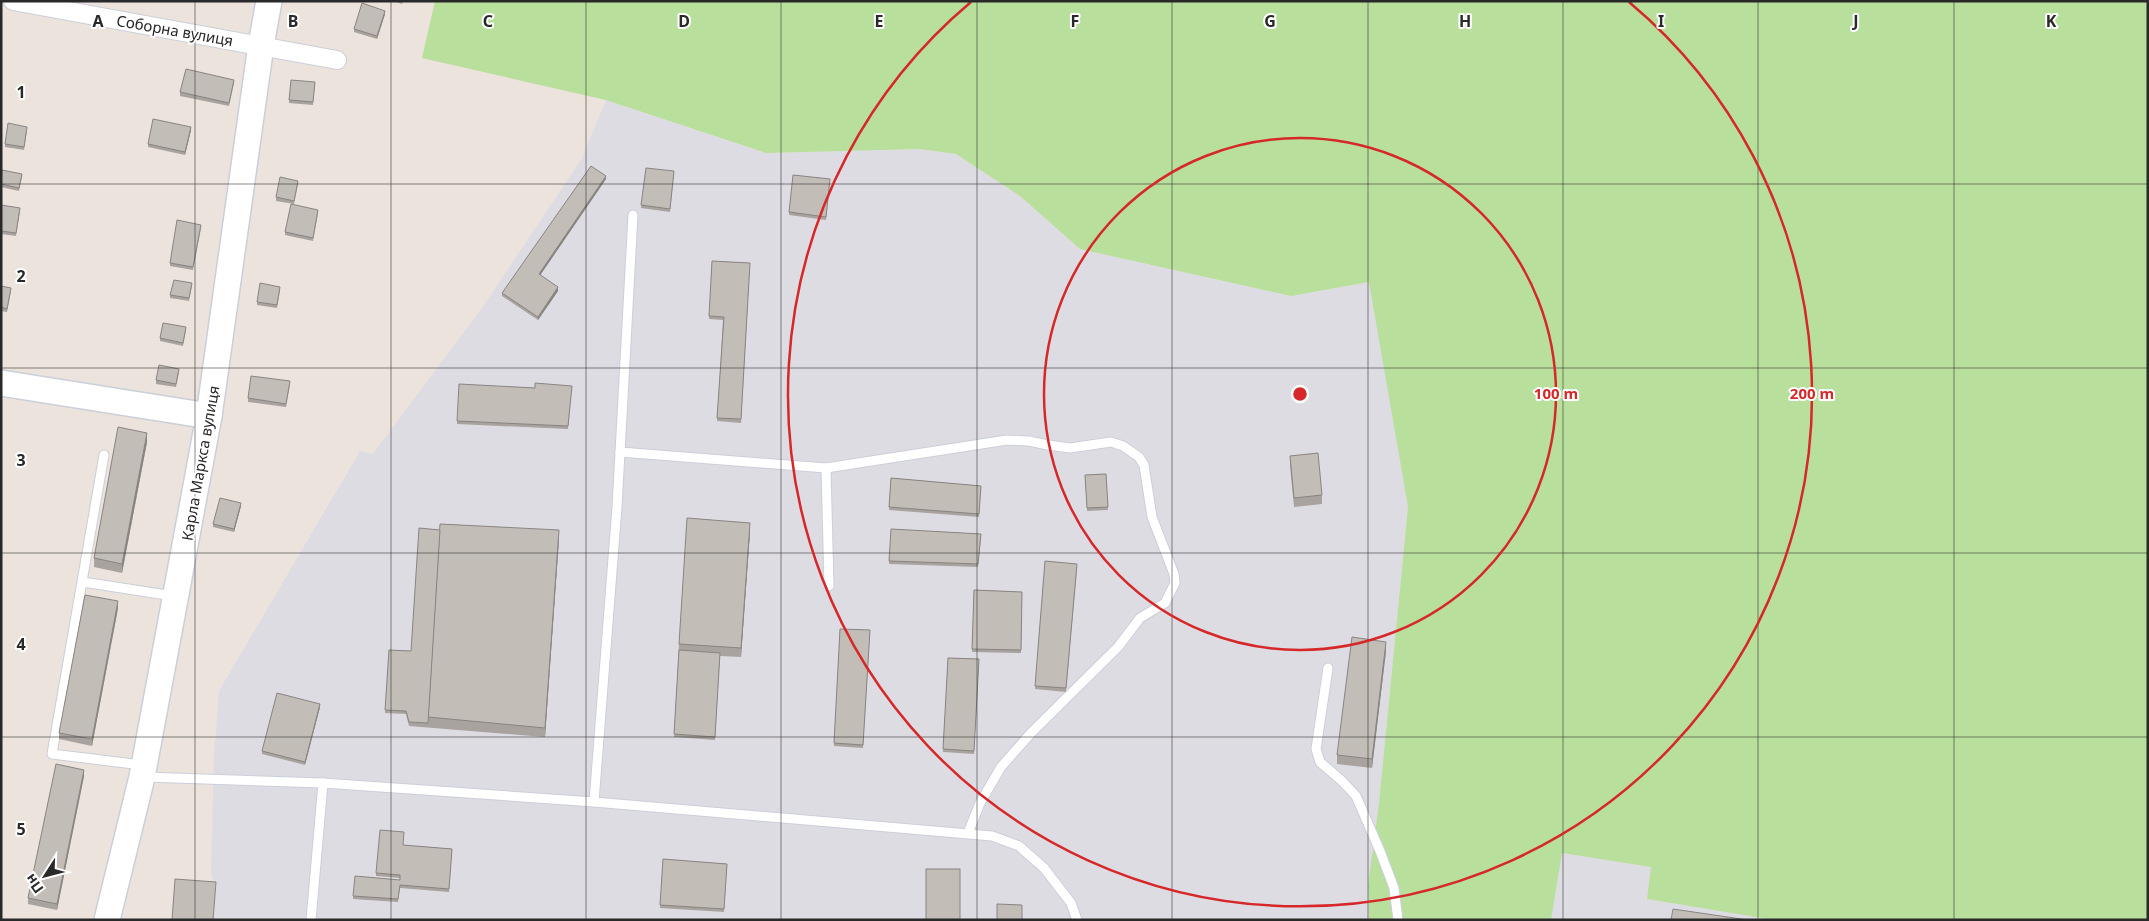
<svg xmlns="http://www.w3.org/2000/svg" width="2149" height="921" viewBox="0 0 2149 921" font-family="'Noto Sans',sans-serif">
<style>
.industrial{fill:#dedce3}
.green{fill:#b8df9b}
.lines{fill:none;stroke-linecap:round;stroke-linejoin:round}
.lane-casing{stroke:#cacfda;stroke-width:11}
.street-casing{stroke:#cacfda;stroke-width:20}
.secondary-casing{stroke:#cacfda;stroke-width:28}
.lane{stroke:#fff;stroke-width:9}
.street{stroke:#fff;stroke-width:18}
.secondary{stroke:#fff;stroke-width:25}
.wall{fill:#a8a39e}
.shaded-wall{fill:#888481}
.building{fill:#c3bdb8;stroke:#888481}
.grid{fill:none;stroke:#292929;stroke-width:1;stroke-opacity:0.55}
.ring{fill:none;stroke:#d62828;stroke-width:2.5}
.labels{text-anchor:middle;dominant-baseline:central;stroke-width:4;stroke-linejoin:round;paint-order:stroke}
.street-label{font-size:15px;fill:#292929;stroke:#fff}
.grid-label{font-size:16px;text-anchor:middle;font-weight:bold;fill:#292929;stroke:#fff;stroke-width:4;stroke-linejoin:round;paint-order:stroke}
.centre{fill:#d62828;stroke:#fff;stroke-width:2.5}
.ring-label{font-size:15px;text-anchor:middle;font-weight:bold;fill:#d62828;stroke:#fff;stroke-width:4;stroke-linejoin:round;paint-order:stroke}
</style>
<rect width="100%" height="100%" fill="#ebe3dc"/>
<g class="industrial">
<path d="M606,100L766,153L920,149L956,154L1020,196L1080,249L1291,296L1370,282L1408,507L1379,803L1368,885L1369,920H213L216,885L211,875L214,755L219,691L360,451L373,454L484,305L582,158Z"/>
<path d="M1562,853L1652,867L1647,899L1774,920H1551Z"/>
</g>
<path class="green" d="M435,1H2148V920H1774L1647,899L1651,867L1562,853L1551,920H1369L1368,885L1379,803L1408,507L1369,282L1291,296L1080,249L1020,196L956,154L920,149L766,153L606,100L422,58Z"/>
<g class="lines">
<g class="lane-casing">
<g id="lane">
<path d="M620,452L826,468L1007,440L1029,441L1048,445L1070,448L1111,442L1123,446L1139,457L1144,465L1152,517L1174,574L1175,583L1165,603L1140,618L1118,647L1031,733L1001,767L980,803L968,833"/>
<path d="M104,455L52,754L142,765"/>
<path d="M826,468L829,586"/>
<path d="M83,582L173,596"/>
<path d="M1328,668L1316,749L1320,762L1342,781L1356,796L1380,851L1394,888L1398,920"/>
<path d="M145,777L323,783L594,802L992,836L1019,846L1044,868L1071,903L1077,920"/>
<path d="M594,802L617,507L633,215"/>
<path d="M311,920L323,783"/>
</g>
</g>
<g class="street-casing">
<path id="street" d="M13,1L337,60"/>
</g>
<g class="secondary-casing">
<g id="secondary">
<path d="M1,383L209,416"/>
<path d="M107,920L142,777L209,416L261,45L269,1"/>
</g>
</g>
<use href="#lane" class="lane"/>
<use href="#street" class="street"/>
<use href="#secondary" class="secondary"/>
</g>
<g class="wall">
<path d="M394,1H403L402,4Z"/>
<path d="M385,14L377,39L354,32V29Z"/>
<path d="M315,82L313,105L289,103V100Z"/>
<path d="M234,83L229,106L180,96V92Z"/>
<path d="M27,130L24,150L5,147V144Z"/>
<path d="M191,130L185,155L148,147V144Z"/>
<path d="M674,171L670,212L641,208V205Z"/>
<path d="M1,174L22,177L19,191L1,187Z"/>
<path d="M606,179L540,275L558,291L538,320L502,296V293Z"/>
<path d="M830,182L826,220L789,215V212Z"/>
<path d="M298,184L294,204L276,201V197Z"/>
<path d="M1,205L20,211L16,236L1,234Z"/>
<path d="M318,213L313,241L285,235V232Z"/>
<path d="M201,228L193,270L170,266V263Z"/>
<path d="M712,261L750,263L741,423L717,421L723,320L709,319Z"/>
<path d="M1,286L11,291L7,312L1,311Z"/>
<path d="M192,286L189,301L170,298V295Z"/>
<path d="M280,290L277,308L257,305V302Z"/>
<path d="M186,330L183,346L160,341V338Z"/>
<path d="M179,372L176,387L156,384V380Z"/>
<path d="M290,384L286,407L248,402V398Z"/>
<path d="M572,386L568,429L457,424V421L535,388Z"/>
<path d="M147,442L122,573L94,567V558Z"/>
<path d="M1290,456L1322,495V504L1294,507L1290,465Z"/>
<path d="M1106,474L1108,510L1087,511L1085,475Z"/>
<path d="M891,478L981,486L979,517L889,510Z"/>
<path d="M241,506L234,532L213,527V524Z"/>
<path d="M891,529L981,537L978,567L889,564Z"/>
<path d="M750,532L741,657L720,656L715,740L674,737L679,644Z"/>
<path d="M559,539L545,737L409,726L406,714L385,713L389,650L411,651Z"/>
<path d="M1045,561L1077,567L1066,692L1035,689Z"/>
<path d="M974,590L1022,592L1021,653L972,652Z"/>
<path d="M118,608L92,746L59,739V733Z"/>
<path d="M840,629L870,630L863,748L834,746Z"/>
<path d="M1386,651L1372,768L1337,764V755Z"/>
<path d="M948,658L979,659L974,754L943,752Z"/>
<path d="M320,707L305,765L262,754V751Z"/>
<path d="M84,776L57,910L28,904V898Z"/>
<path d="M403,845L452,849L449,892L400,888L398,902L353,899V896L400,880V878L376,876V873Z"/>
<path d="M663,859L727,864L724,912L660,908Z"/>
</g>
<g class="shaded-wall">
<path d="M385,11V14L377,39V36Z"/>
<path d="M191,127V130L185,155V152Z"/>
<path d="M606,176V179L539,277V274Z"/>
<path d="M558,287V291L538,320V317Z"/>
<path d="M147,433V442L122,573V564Z"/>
<path d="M241,503V506L234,532V529Z"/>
<path d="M750,523V532L741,657V648Z"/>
<path d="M559,530V539L545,737V728Z"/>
<path d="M118,601V608L92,746V739Z"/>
<path d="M1386,642V651L1372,768V759Z"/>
<path d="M320,704V707L305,765V762Z"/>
<path d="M84,770V776L57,910V904Z"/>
</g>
<g class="building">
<path d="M362,3L385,11L377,36L354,29Z"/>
<path d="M186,69L234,80L229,103L180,92Z"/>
<path d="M291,80L315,82L313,102L289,100Z"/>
<path d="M153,119L191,127L185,152L148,144Z"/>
<path d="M8,123L27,127L24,147L5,144Z"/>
<path d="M591,166L606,176L539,274L558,287L538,317L502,293Z"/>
<path d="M646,168L674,171L670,209L641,205Z"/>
<path d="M2,170L22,174L19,188L1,184Z"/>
<path d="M793,175L830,179L826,217L789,212Z"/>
<path d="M280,177L298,181L294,201L276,197Z"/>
<path d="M291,204L318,210L313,238L285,232Z"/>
<path d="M1,205L20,208L16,233L1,231Z"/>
<path d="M177,220L201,225L193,267L170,263Z"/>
<path d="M712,261L750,263L741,419L717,418L724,317L709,316Z"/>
<path d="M174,280L192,283L189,298L170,295Z"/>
<path d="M260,283L280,287L277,305L257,302Z"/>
<path d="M1,286L11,288L7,309L1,307Z"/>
<path d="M163,323L186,327L183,343L160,338Z"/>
<path d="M159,365L179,369L176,384L156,380Z"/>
<path d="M251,376L290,381L286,404L248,398Z"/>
<path d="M535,383L572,386L568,426L457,421L459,384L535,388Z"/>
<path d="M118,427L147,433L122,564L94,558Z"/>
<path d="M1318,453L1322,495L1294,498L1290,456Z"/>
<path d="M1106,474L1108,507L1087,508L1085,475Z"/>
<path d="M891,478L981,486L979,514L889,507Z"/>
<path d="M220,498L241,503L234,529L213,524Z"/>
<path d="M687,518L750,523L741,648L679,644Z"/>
<path d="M440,524L559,530L545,728L428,717Z"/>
<path d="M419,528L440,530L428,723L409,722L406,711L385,710L389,650L411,651Z"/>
<path d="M891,529L981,534L978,564L889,561Z"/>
<path d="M1045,561L1077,564L1066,688L1035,686Z"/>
<path d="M974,590L1022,592L1021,650L972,649Z"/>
<path d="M85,595L118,601L92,739L59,733Z"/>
<path d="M840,629L870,630L863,745L834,743Z"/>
<path d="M1352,637L1386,642L1372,759L1337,755Z"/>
<path d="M679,650L720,653L715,737L674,734Z"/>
<path d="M948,658L979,659L974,751L943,749Z"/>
<path d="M277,693L320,704L305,762L262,751Z"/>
<path d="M56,764L84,770L57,904L28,898Z"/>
<path d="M380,830L404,832L403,845L452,849L449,889L400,885L398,899L353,896L355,876L400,880V875L376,873Z"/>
<path d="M663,859L727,864L724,909L660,905Z"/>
<rect x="926" y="869" width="34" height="51"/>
<path d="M175,879L216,882L213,920H172Z"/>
<path d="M997,904L1022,905V920H997Z"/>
<path d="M1673,909L1748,920H1671Z"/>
</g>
<path class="grid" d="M195,1V920M391,1V920M586,1V920M781,1V920M977,1V920M1172,1V920M1368,1V920M1563,1V920M1758,1V920M1954,1V920M1,184H2148M1,368H2148M1,553H2148M1,737H2148"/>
<g class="ring">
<circle cx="1300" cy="394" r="256"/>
<path d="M1629 2A512 512 0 1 1 971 2"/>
</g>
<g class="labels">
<g class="street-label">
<text transform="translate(175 30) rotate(10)">Соборна вулиця</text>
<text transform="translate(200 463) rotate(-80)">Карла Маркса вулиця</text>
</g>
</g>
<g class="grid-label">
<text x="98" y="27">A</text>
<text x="293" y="27">B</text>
<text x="488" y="27">C</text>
<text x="684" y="27">D</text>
<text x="879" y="27">E</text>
<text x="1075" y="27">F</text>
<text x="1270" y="27">G</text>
<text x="1465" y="27">H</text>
<text x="1661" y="27">I</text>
<text x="1856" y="27">J</text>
<text x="2051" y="27">K</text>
<text x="21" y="98">1</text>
<text x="21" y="282">2</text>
<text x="21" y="466">3</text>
<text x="21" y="650">4</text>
<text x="21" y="835">5</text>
</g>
<circle cx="1300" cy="394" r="8" class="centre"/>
<g class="ring-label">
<text x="1556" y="399">100 m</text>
<text x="1812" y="399">200 m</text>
</g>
<rect width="2149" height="921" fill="none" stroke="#292929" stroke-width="5"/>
<g transform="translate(45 876) rotate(234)" stroke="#ffffff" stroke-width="4" paint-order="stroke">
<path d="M0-4L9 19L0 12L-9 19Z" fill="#292929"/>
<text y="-8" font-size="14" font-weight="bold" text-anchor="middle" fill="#292929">Пн</text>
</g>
</svg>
